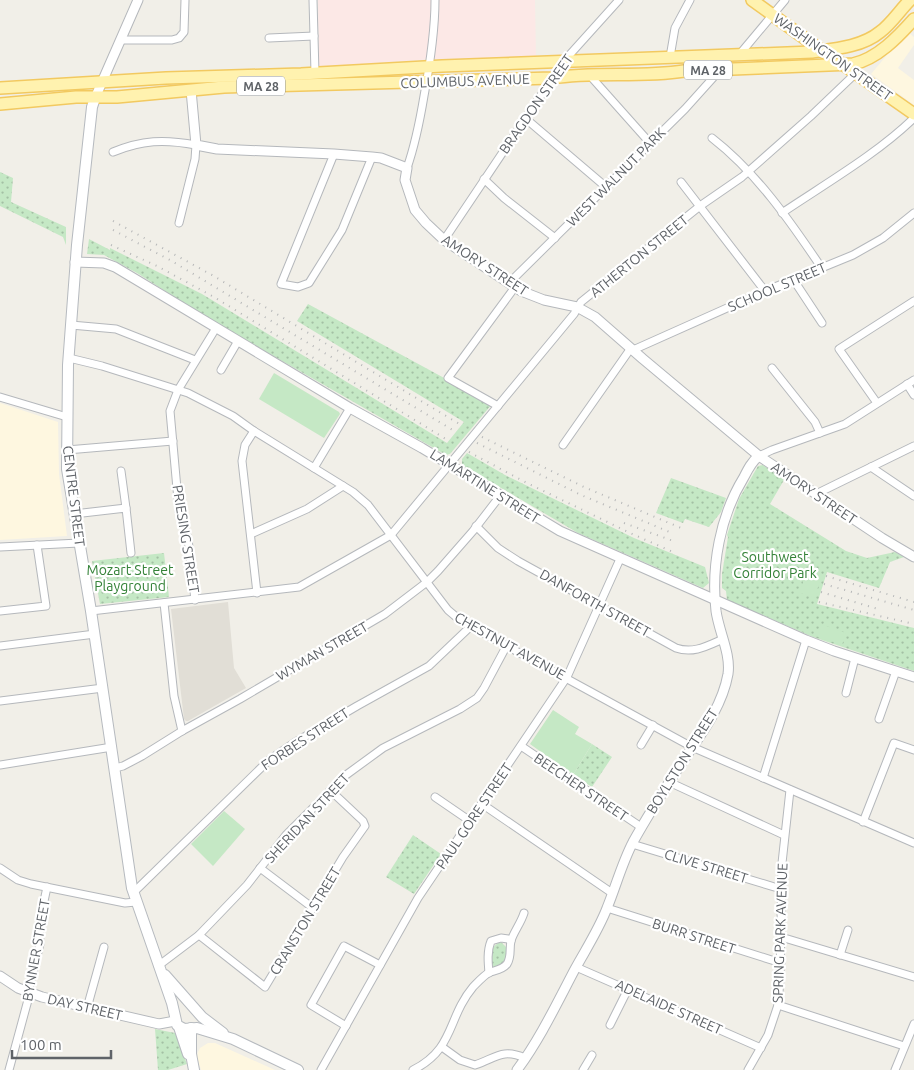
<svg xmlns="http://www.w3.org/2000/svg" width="914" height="1070" viewBox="0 0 914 1070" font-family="Ubuntu,sans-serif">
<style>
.commercial{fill:#fef7e0}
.education{fill:#e1ded6}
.medical{fill:#fce8e6}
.park{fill:url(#park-dots)}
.garden{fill:#c5e8c5}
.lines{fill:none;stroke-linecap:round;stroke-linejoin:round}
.minor-casing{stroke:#b5b8bc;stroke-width:9}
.tertiary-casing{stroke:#b5b8bc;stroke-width:11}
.secondary-casing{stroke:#b6babf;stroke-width:12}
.primary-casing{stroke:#f2c960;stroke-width:14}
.minor{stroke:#fff;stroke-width:7}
.tertiary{stroke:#fff;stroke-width:9}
.secondary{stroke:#fff;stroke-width:10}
.primary{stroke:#fff2af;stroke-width:11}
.rail{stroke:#b6b7b8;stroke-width:2;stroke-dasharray:1 6;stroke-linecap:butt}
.labels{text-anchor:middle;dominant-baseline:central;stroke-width:4.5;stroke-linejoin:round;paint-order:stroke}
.shield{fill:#fff;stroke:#8f9295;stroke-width:1}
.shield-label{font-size:12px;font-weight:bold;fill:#5f6368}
.street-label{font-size:14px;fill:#5f6368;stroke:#fff}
.park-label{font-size:14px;fill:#348238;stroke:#fff}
</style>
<defs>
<pattern id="park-dots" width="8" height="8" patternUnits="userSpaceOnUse" patternTransform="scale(1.25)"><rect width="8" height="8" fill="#c5e8c5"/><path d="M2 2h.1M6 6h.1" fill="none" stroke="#a3c0a4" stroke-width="1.8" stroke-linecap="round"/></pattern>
</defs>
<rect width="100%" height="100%" fill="#f1efe8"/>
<g class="commercial">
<path d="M907,31L914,37V45L898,68L914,80V105L871,74Z"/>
<path d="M0,403L58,422L59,474L67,536L0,540Z"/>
<path d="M208,1043H215L275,1070H201L197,1057L198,1052L200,1048Z"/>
</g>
<path class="education" d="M228,602L234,668L246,688L188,721H186L184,719L171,609Z"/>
<path class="medical" d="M318,0H535L536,58L433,59L319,67Z"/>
<g class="park">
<path d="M0,172L13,178L11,202L66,227V245L63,237L0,206Z"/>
<path d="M89,239L110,250V248L202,294L447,443L464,422L297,321L308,304L492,404L450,454L446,455L256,346L198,312L137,273L104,255L87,254Z"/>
<path d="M467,453L505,475L634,538L705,567L709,583L703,588L578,533L462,465V459Z"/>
<path d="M763,465L784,480L770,504L846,551L867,558L895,552L904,557L890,562L879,588L827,572L817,604L914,628V671L813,637L727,600L726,591L722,588V574L728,537L727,535L739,499L758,466Z"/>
<path d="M671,478L726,498L721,512L709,527L685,519L683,523L656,513Z"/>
<path d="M164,553L169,597L100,604L92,561Z"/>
<path d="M592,744L612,757L592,787L573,775Z"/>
<path d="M413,835L441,854L414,894L386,877Z"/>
<path d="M501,942L506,947V958L500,967L492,968C490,958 489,946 501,942Z"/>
<path d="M155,1029L175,1033L187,1064L168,1070H158Z"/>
</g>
<g class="garden">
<path d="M274,373L339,412L340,414L324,438L259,399Z"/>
<path d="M806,571L821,576L815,598L800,593Z"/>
<path d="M821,624L846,633L842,645L816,636Z"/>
<path d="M553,710L579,727L575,734L592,744L573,775L530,744Z"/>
<path d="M224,811L245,829L213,866L191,844Z"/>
</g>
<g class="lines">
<g class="minor-casing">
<g id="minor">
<path d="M313,0L315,73"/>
<path d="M269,38L314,36"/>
<path d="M121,40H172L179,38L184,32L185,0"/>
<path d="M739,55L785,0"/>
<path d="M670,57L675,28L690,0"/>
<path d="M593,74V79L650,143"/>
<path d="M525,118L606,187"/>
<path d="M712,138C756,172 790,221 821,267"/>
<path d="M113,152C142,140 164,139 196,145L195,159L179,223"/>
<path d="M334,154L281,284L298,287L309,283L342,230L372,157"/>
<path d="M407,168C415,145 420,120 424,96C430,64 435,33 435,0"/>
<path d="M484,179L504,198L555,238"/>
<path d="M681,182L765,291"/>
<path d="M782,213C825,184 877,154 914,118"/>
<path d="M444,240L564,61L619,0"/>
<path d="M793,279L822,323"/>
<path d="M509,283L685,109L721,69"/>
<path d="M71,325L116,329L195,360"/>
<path d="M633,350L765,291L853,255L883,238L914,213"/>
<path d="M69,358L102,366L188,393L233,416L254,431L353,492L368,505L448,610L461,621L692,747L914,843"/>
<path d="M772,368L815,422L820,433"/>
<path d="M221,370L238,341"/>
<path d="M907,384L914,395"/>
<path d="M0,397L67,417"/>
<path d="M877,403L839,349L914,301"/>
<path d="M498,406L448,378L515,287"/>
<path d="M254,431L245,445L242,461L257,593"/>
<path d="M563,445L631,348"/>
<path d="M67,450L173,441"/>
<path d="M759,456L772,450L845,424L914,380"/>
<path d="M871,467L914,496"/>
<path d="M314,468L350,408"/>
<path d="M121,471L126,508"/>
<path d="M816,494L914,446"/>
<path d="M74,514L126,508L131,553"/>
<path d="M476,526L498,548L518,561L676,648C693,654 707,646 723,639"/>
<path d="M251,534L307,509L343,486"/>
<path d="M0,547L79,543"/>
<path d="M195,600L188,539L179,511L170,411L178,390L216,328"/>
<path d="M164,603L174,696L182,731"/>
<path d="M0,611L46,606L37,545"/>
<path d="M91,611L299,587L391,535L574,314L581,302L700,206L742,177L811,116L856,73"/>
<path d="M0,646L95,634"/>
<path d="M846,693L855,658"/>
<path d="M0,701L103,688"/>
<path d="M879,719L896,671"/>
<path d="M641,745L653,725"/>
<path d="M521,746L641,827"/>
<path d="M0,765L112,747"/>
<path d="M115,768L123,766L142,756L182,731L240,699L385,614L427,582L438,571L473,531L500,496"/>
<path d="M763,778L806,640"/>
<path d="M669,782L784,835"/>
<path d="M435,797L470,821"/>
<path d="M482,804L612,893"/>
<path d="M863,822L894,743L914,750"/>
<path d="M632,844L781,889"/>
<path d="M0,868L18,880L31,884L125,903L136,902"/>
<path d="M260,868L313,908"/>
<path d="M133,893L269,760L294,743L357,706L429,666L471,626"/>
<path d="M607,908L781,963"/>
<path d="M199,935L265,987L343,857L365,826L363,821L330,790"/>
<path d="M781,937L914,977"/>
<path d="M840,955L848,930"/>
<path d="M158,966L199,935L247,885L286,835L346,775L383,748L460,709L477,698L484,688L507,645"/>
<path d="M576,967L761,1048"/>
<path d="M489,973C488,962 487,951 491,941L501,938L508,939L511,941"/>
<path d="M778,1005L904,1046"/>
<path d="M87,1008L104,947"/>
<path d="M610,1025L628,989"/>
<path d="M346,1026L311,1005L344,946L380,965"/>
<path d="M442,1047L460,1060L475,1065C496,1058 502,1048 525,1058"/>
<path d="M9,1070L28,1000L29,988L40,944L39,925L47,887"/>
<path d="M321,1070L418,898L567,677L620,559"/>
<path d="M413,1070C455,1049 447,1018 473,987C477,983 484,975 490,972C496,970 502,970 507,964C512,956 509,949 511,941C513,933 521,923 524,913"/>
<path d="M583,1070L592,1055"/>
<path d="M748,1070L768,1035L778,1005L780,980L782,863L790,790"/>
<path d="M895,1070L914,1024"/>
</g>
</g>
<g class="tertiary-casing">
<g id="tertiary">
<path d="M191,90L196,145L217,149L334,154L372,157L381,158L407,168L405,180L415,210L426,223L444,240L521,291L544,300L577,307L595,317L643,359L759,456L882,538L914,557"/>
<path d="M95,98L138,0"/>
<path d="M75,262L104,263L115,267L350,408L422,448L560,531L806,640L834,651L914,677"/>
<path d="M0,976L18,988L42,997L159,1024L175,1021"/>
<path d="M517,1070C540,1039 557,1003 575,969C586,949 599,929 607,908C616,886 622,863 633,842C648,815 664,790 681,764C699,737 722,708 728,674C731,654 719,632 716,611C711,566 720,516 744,477C748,469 752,461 759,456"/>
</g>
</g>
<g class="secondary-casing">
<g id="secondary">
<path d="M95,98L92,107L77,245L68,365L67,469L91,611L132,888L172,1003L177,1025L184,1029L197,1028L233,1039L298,1070"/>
<path d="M165,975L202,1017L223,1033"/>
<path d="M179,1027L188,1054"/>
<path d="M191,1028V1054L194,1070"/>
</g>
</g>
<g class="primary-casing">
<g id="primary">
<path d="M752,0L825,53"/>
<path d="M841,63L914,114"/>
<path d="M0,88L166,78L301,74L442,66L812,52C834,49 862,47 880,32C891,24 900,10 910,0"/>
<path d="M0,104L76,97H117L224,87L552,78C596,71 640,78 684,71L853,64C877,59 898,37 914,19"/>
</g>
</g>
<use href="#minor" class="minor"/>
<use href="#tertiary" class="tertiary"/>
<use href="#secondary" class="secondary"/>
<use href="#primary" class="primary"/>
<g class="rail">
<path d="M113,221L212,275L461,425"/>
<path d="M113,230L170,260L456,432"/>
<path d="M111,245L157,266L214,297L449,441"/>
<path d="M482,437L584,487L681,528"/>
<path d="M477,443L581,495L672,533"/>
<path d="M469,452L523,481L630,533L673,552"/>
<path d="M624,523L676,542"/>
<path d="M826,576L914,602"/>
<path d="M824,584L914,610"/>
<path d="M821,592L878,609"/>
<path d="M819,602L914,624"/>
</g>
</g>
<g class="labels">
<g class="shield">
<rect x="684" y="60.5" width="48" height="19" rx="4"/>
<rect x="237" y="76.5" width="48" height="19" rx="4"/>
</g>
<g class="shield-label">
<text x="708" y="70">MA 28</text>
<text x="261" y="86">MA 28</text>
</g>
<g class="street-label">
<text transform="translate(833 57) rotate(35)">WASHINGTON STREET</text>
<text transform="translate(465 81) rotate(-2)">COLUMBUS AVENUE</text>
<text transform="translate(536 104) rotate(-55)">BRAGDON STREET</text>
<text transform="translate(616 177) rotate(-45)">WEST WALNUT PARK</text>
<text transform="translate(639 256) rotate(-39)">ATHERTON STREET</text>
<text transform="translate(485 265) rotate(33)">AMORY STREET</text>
<text transform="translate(777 287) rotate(-23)">SCHOOL STREET</text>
<text transform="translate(485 486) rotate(32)">LAMARTINE STREET</text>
<text transform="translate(814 493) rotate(34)">AMORY STREET</text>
<text transform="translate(74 496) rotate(83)">CENTRE STREET</text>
<text transform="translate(186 539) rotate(81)">PRIESING STREET</text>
<text transform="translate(595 603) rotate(29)">DANFORTH STREET</text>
<text transform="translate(510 646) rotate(29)">CHESTNUT AVENUE</text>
<text transform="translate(322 651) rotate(-30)">WYMAN STREET</text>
<text transform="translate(305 739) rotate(-33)">FORBES STREET</text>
<text transform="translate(682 761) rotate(-58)">BOYLSTON STREET</text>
<text transform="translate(581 787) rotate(34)">BEECHER STREET</text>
<text transform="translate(474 816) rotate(-56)">PAUL GORE STREET</text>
<text transform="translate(307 818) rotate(-47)">SHERIDAN STREET</text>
<text transform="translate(706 866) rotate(17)">CLIVE STREET</text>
<text transform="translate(305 921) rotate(-59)">CRANSTON STREET</text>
<text transform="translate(780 933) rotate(-88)">SPRING PARK AVENUE</text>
<text transform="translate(694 936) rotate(18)">BURR STREET</text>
<text transform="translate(36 950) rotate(-80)">BYNNER STREET</text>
<text transform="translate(85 1007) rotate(13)">DAY STREET</text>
<text transform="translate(669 1007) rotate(24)">ADELAIDE STREET</text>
</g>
<g class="park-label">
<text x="775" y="557">Southwest<tspan x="775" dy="16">Corridor Park</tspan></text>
<text x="130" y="570">Mozart Street<tspan x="130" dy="16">Playground</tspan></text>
</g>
</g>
<path d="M12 1050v8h99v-8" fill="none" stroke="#5f6368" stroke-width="2.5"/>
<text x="20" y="1050" font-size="15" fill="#5f6368" stroke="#ffffff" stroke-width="4" paint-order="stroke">100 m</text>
</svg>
